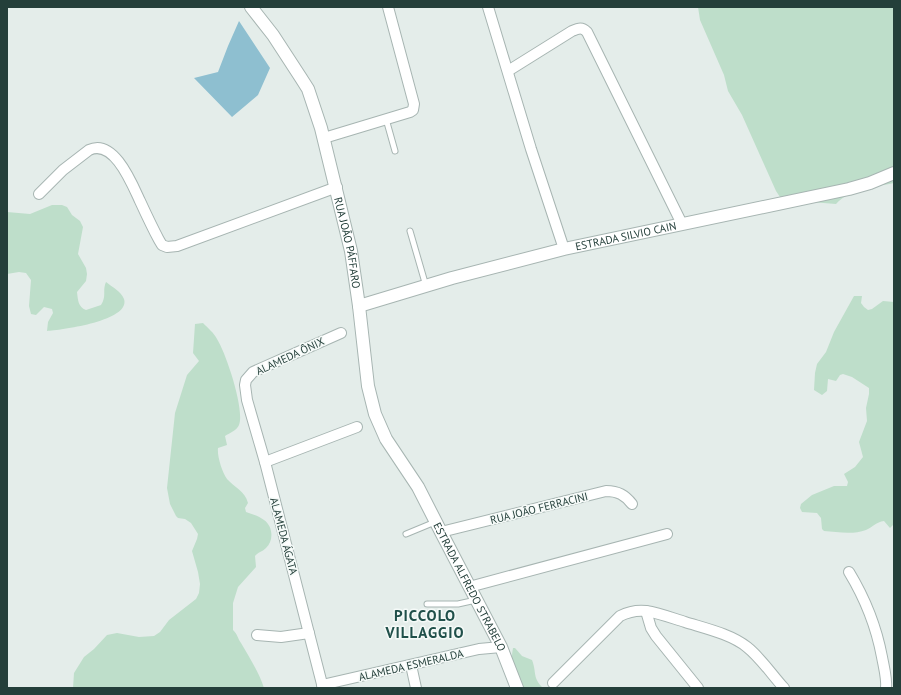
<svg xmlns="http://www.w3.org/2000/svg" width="901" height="695" viewBox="0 0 901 695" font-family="'PT Sans',sans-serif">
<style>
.green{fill:#bedeca}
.water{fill:#8ebfd0}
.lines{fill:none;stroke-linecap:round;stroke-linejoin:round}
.service-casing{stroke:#a7b5b2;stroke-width:7}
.minor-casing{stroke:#a7b5b2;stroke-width:12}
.tertiary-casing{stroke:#a7b5b2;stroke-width:14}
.service{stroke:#fff;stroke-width:5}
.minor{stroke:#fff;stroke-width:10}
.tertiary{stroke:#fff;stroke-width:12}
.labels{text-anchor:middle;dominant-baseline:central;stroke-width:3;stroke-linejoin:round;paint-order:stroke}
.street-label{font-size:11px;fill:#243f3a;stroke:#f5faf8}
.district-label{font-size:15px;font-weight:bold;letter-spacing:1px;fill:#20504a;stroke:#f5faf8}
</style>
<rect width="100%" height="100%" fill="#e4edea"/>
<g class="green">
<path d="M698,7H894V183C875,187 850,188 836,204L786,200L780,197L776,191L742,115L728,91L724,75L700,20Z"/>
<path d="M52,205H62L67,207L72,215L80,221L83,227L78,254L86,268L87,274L86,281L77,292C78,300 78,307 86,310L101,305C107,295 102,291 106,282C112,287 121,291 124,299C131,321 61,330 47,331L48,322L53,313L52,309L44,307L36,315L31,314L29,306L31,280L26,273L19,272L7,274V212L30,214Z"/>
<path d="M854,296H862L861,303L864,307L868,310L872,309L883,301L894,302V524L890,528L884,521C876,522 873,527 866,530C853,535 837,532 824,531L822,529L821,518L817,513L802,512L800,508L801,504L812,495L834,486H847L848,482L844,474L855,467L863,457L859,442L867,421L866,408L869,394V388L852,377L843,374L840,375L836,381L828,379L827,391L822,395L814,390L815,373L817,364L826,352L834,332Z"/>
<path d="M203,323C208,328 214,333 217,339C226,353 245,410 239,425C237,430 230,433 225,436L227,445L218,448C217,456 222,472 227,479C234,487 245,491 248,503L245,508L246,512C252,514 259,516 264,520C273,526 274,541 266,548C262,552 258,552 255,556L256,567L238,587L233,603V630C238,635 237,637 241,643C249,657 259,672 264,688H73L74,673L84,657L94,649L107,635L117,633L139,637L154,636L160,632L169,620L196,599L199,593L200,584L198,572L192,551L197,539L198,534L191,523L185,519L178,518L176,516L170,504L167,488L175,413L187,375L199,361L193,353L195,324Z"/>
<path d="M513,648H515L522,656L532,660C537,673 532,677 543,688H518C514,674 510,662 513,648Z"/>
</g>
<path class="water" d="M239,21L270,68L258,95L232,117L194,78L218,72L228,46Z"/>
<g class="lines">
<g class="service-casing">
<g id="service">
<path d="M386,119L395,151"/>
<path d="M410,231L426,286"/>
<path d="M406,534L435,522"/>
<path d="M427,604H458L476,600"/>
</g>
</g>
<g class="minor-casing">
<g id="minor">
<path d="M488,7L531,149L564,249"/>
<path d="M508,71L572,31C579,28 582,27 587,32L682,224"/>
<path d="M324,138L410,112L413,110L414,104L388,7"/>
<path d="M39,194L63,170L89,150C114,138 132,184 140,201C146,214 152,227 159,240L162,245L167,247L177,246L337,187"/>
<path d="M265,462L357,427"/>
<path d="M441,532L606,491C618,491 625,495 632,504"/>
<path d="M849,572C866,600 876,625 882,657C884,668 887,678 886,688"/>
<path d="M469,587L667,534"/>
<path d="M646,611L651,628L656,636L698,688"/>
<path d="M257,635L281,637L309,633"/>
<path d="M411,665L416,688"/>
<path d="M553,683L620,616C628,612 637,610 646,611C659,613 672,618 685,622C704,628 731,634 747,647C761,658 772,675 784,688"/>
<path d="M322,685L479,649L501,647"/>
<path d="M323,688L265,462L247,400L245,385L246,380L253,372L341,333"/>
</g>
</g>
<g class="tertiary-casing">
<g id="tertiary">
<path id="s1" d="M251,7L273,35L301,78L308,89L321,128L351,251L359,306L368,386L375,414L386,439L418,487L441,532L501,647L517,688"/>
<path id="s2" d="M359,306L452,278L564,249L849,189L870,183L894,173"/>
</g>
</g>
<use href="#service" class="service"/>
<use href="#minor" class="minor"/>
<use href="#tertiary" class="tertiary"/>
</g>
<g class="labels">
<g class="street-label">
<text stroke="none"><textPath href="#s2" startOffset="276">ESTRADA SILVIO CAIN</textPath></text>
<text stroke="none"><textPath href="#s1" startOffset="259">RUA JOÃO PÁFFARO</textPath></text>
<text transform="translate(290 356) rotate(-25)">ALAMEDA ÔNIX</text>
<text transform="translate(539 508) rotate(-14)">RUA JOÃO FERRACINI</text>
<text transform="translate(284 536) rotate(75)">ALAMEDA ÁGATA</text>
<text stroke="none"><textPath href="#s1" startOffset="630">ESTRADA ALFREDO STRABELO</textPath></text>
<text transform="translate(411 665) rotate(-13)">ALAMEDA ESMERALDA</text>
</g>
<g class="district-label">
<text x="425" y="615">PICCOLO<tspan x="425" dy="17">VILLAGGIO</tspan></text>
</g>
</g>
<rect width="901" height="695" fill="none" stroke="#243f3a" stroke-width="16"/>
</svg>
